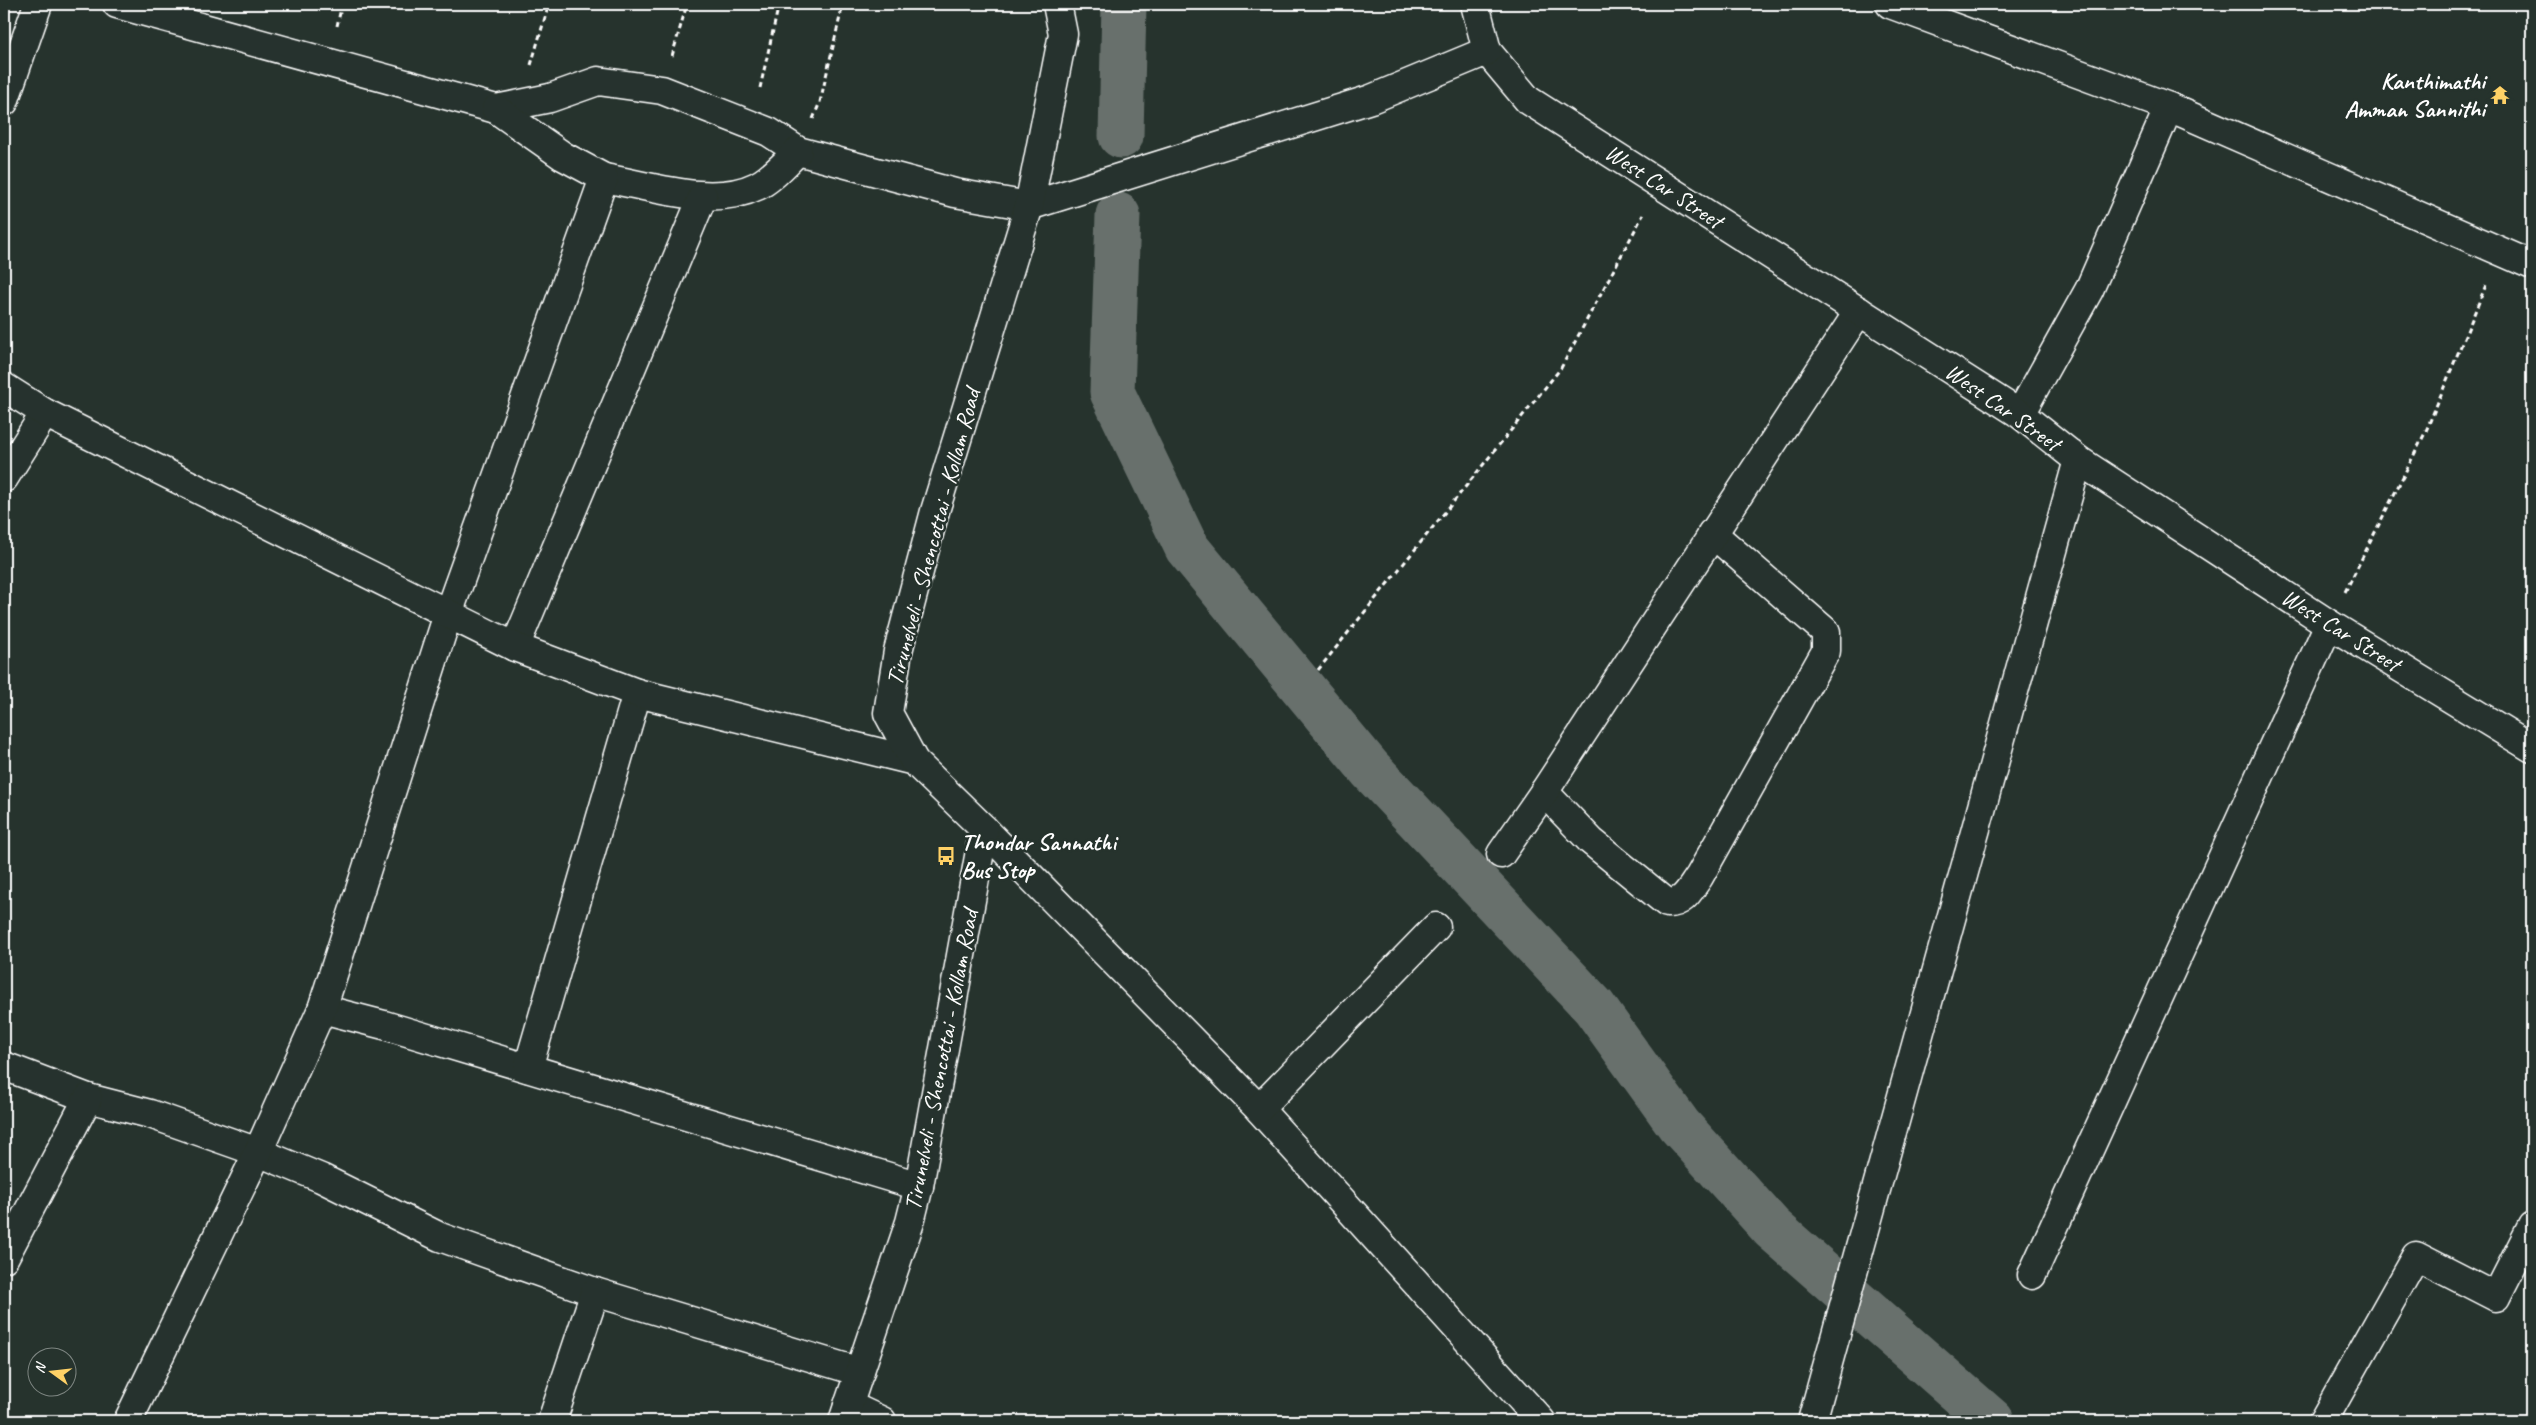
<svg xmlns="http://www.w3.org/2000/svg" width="2536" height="1425" viewBox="0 0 2536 1425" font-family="Caveat,sans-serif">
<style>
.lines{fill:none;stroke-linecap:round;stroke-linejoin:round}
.canal{stroke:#67706c;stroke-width:45}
.minor-casing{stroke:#fff;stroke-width:31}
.major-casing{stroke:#fff;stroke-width:31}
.path{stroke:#fff;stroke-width:3;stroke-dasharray:5 4;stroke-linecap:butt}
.minor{stroke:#26332d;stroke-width:28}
.major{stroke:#26332d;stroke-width:28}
.labels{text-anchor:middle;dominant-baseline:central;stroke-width:5;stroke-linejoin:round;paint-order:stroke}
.poi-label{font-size:24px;font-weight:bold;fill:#fff;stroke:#26332d;text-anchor:end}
.street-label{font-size:24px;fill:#fff;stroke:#26332d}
</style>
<rect width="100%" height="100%" fill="#26332d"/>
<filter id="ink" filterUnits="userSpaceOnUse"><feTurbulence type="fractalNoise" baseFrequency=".02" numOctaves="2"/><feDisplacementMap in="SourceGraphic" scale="10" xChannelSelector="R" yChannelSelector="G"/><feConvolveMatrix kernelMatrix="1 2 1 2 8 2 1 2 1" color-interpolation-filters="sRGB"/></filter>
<g filter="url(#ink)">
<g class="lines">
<g class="canal">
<path d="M1121,136L1124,4"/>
<path d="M1118,215L1112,392L1187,548L1370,769L1594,1007L1679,1125L1772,1228L1992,1421"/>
</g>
<g class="minor-casing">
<g id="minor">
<path d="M117,4L496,109L550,98L598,81L662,90L769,132L798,151L955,193L1029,206"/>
<path d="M1890,4L2169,107"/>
<path d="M4,102L38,4"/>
<path d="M604,178C651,186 713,208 757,186C772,179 786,162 798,151"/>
<path d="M2020,414L2089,290L2169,107L2532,265"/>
<path d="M4,478L45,413"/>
<path d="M515,647L703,196"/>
<path d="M1544,792L1591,841L1667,903C1684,904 1690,889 1699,877L1826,651V632L1712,533"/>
<path d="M984,829L1259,1109L1541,1421"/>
<path d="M1501,854L1544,792L1859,311"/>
<path d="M322,1009L384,1025L919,1186"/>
<path d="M4,1066L88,1098L150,1114L258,1152L321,1178L440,1237L595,1292L860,1372"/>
<path d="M528,1068L637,693"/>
<path d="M1259,1109L1436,927"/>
<path d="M4,1258L88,1098"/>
<path d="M2032,1275L2329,624"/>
<path d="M848,1405L882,1421"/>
<path d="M128,1421L258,1152L322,1009L448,614L604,178L563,156L496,109"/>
<path d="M552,1421L595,1292"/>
<path d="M1812,1421L2078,460"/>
<path d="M2323,1421L2416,1256L2496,1297L2532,1226"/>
</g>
</g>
<g class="major-casing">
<g id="major">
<path d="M1475,4L1487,51L1528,100L2020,414L2078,460L2329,624L2532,748"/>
<path d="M1029,206L1371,99L1487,51"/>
<path d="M4,387L45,413L515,647L637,693L914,761"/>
<path d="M843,1421L910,1222L919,1186L984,829L914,761L888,713L898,651L935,511L1029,206L1063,34L1057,4"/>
</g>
</g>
<g class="path">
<path d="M337,26L342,4"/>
<path d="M672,56L687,4"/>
<path d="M531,65L549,4"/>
<path d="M760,88L779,4"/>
<path d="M813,119L820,102L843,4"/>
<path d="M2345,592L2426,431L2486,285"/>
<path d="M1318,670L1561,368L1643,215"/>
</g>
<use href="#minor" class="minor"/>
<use href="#major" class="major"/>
</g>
</g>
<defs>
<g id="temple-bare" transform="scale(1.5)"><path d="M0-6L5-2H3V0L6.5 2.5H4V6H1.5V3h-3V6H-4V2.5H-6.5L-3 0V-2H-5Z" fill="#ffd166" stroke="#26332d" stroke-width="2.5" paint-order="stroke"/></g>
<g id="bus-bare" transform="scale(1.5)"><path d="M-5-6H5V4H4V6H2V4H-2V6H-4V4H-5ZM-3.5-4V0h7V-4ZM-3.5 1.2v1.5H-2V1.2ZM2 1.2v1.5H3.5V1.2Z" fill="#ffd166" stroke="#26332d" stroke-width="2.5" paint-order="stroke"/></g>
</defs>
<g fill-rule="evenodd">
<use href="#temple-bare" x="2500" y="95"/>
<use href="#bus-bare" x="946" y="856"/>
</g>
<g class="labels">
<g class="poi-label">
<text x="2485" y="81">Kanthimathi<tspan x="2485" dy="28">Amman Sannithi</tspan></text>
<text x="961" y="842" text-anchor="start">Thondar Sannathi<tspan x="961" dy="28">Bus Stop</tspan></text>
</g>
<g class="street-label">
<text transform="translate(1664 186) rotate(33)">West Car Street</text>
<text transform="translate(2003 407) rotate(35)">West Car Street</text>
<text transform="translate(933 537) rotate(-75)">Tirunelveli - Shencottai - Kollam Road</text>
<text transform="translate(2341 630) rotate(32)">West Car Street</text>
<text transform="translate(941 1060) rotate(-79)">Tirunelveli - Shencottai - Kollam Road</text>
</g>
</g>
<rect width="2536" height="1425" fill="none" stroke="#26332d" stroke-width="20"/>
<rect x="10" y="10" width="2516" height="1405" fill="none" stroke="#fff" stroke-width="2" filter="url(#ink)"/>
<g transform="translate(52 1372) rotate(285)"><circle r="24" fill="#26332d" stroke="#7d8581"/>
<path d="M0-4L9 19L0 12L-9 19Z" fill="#ffd166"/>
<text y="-8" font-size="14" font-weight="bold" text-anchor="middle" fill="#ffffff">N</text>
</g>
</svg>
